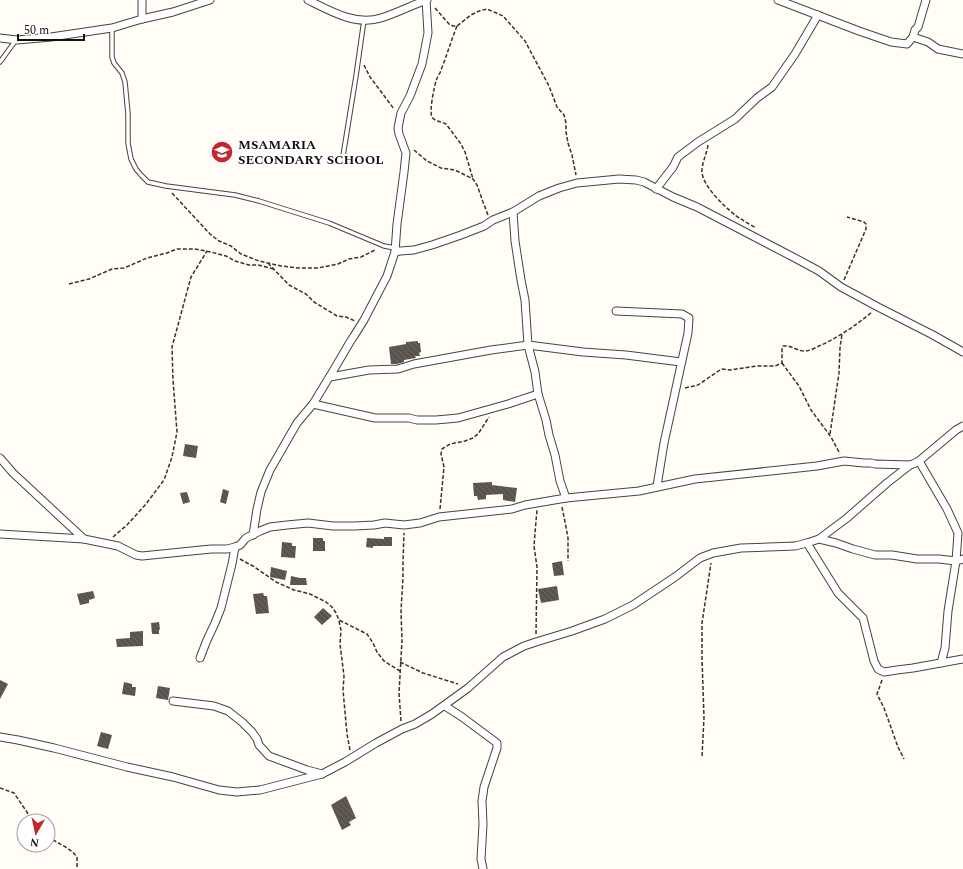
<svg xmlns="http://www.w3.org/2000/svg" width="963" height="869" viewBox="0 0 963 869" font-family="Spectral,serif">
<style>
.building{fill:url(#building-back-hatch)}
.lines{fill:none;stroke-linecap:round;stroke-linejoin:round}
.lane-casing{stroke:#444;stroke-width:5.5}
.street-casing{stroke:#444;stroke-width:9}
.path{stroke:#333;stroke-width:1.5;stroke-dasharray:4 2;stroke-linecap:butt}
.lane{stroke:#fff;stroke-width:3.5}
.street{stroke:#fff;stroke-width:7}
.labels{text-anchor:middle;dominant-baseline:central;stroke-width:4;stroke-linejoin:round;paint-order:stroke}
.poi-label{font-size:13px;font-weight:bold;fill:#111;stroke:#fff;text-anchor:start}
</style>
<defs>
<pattern id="building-back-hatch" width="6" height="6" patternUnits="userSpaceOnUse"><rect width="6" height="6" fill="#5a524d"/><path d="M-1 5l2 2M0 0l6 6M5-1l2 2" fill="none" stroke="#6d6662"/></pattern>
</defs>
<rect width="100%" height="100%" fill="#fffdf5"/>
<g class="building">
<path d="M418,341V343H420L421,352L419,353L420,356H415L416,358L404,360V362L397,364H391L389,347L406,344V342Z"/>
<path d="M185,444L198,446L196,458L183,456Z"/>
<path d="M492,482V485L517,488L515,502L503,500V494L486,495V499L478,500L477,496H474L473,483Z"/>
<path d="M223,489L229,491L226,504L220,502Z"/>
<path d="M187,492L190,502L183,504L180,493Z"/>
<path d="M384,537H392V546H373V548L366,547L367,538L384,539Z"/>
<path d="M313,538H323V541H325V551H313Z"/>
<path d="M282,542L292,543V546H296L295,558L281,557Z"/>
<path d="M562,561L564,575L554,576L552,563Z"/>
<path d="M271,567L287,571L285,580L270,577Z"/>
<path d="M291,576L300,578H306L307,585H290Z"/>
<path d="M557,586L559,600L541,603L538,589Z"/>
<path d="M93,591L95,598L89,600V603L80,605L77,594Z"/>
<path d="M263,593L264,596H267L269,613L256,614L253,594Z"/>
<path d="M323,608L332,616L322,625L314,617Z"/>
<path d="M159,622L160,629L159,630V634H152L151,623Z"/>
<path d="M143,631V646L117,647L116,639L130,638V632Z"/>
<path d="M0,680L8,684L0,699Z"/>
<path d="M124,682L132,684V687H136L135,696L122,694Z"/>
<path d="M158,686L170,688L168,700L156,698Z"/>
<path d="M101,732L112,735L108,749L97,746Z"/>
<path d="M346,796L356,818L349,822L351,825L342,830L331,805Z"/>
</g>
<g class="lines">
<g class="lane-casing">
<g id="lane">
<path d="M112,28V57L114,63L122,73L125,82L128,114V143L131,159L136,169L141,175L148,182L166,186L235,195L259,201L329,223L384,246L395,248"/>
<path d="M0,62L16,40"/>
<path d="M343,156L356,76L364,20"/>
</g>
</g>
<g class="street-casing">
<g id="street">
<path d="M308,0C330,11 356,26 381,18C397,13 412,5 427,0"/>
<path d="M778,0L859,31L891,42L907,44L913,37L915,30L918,27L926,0"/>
<path d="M142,19V0"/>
<path d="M913,37L928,42L938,49L963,54"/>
<path d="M0,38L17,40L51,37L112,28L142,19L173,12L210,0"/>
<path d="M656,189L673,167L678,157L698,142L735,119L757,98L772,87L795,54L818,15"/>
<path d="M513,212L515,241L521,280L525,300L528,345L535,372L538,394L546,420L549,435L555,455L560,481L566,498"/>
<path d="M395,252L397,224L404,172L406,153L399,134L398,128L401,113L410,96L422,64L428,33L426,0"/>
<path d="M616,311L682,314L689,318L688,333L664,443L657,486"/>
<path d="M330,377L369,370L398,369L414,364L491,350L528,345L583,352L626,355L681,362"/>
<path d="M313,404L375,418H409L417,420H436L458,418L508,404L538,394"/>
<path d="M0,458L13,473L84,539"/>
<path d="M919,461L947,509L958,533L956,561L948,611L945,648L941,663"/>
<path d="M0,534L84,539L118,546L136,555L142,556L211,549H227L235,547L240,545L246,538L260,531L270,527L287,525L308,523L333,526H355L374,525L385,523L404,525L420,523L439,517L512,509L525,505L566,498L639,491L695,479L817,466L844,461L864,463H871L875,464L910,465L913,464L919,461L956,430L963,426"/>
<path d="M253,535L257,509L261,492L270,470L297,423L313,404L336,366L350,342L354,336L364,320L376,297L387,276L395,252L400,251L414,250L432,245L461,235L484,226L493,220L513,212L539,196L559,188L577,183L619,179L636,180L644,182L673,197L697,207L793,257L819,271L841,287L878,307L933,335L963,352"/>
<path d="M819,539L836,543L853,549L875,555H892L917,559H939L956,561L963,559"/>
<path d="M807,543L838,593L863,618L874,661L878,669L884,672L897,670L913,668L963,659"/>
<path d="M200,658L207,640L215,623L221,608L232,564L235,547"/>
<path d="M173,701L214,706L228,711L242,722L252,732L257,739L259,745L269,756L307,770L322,774"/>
<path d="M445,706L462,717L497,743V748L484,787L482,801L483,824L481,859L483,869"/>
<path d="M0,737L18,740L54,748L127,767L173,777L219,790L237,792L260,790L322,774L345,762L376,743L402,729L415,724L432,714L468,688L503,657L524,646L536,642L572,631L605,619L633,605L675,577L700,558L713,553L741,548L795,546L807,543L819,539L847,518L887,483L910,465"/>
</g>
</g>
<g class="path">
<path d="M435,8L449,24L453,26H457L471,15L479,11L487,9L503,16L525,41L549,86L557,107L564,115L566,123V132L568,143L572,155L576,175"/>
<path d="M457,26C451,41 447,55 441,70C440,74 437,77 436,81C434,88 429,112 432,117C435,122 441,121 446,124L461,144L465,152L473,179"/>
<path d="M364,65L370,77L394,109"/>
<path d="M708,145C707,153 703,160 702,169C700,184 724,206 735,215C742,220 749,224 756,228"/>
<path d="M414,150L427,161L441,168L455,170L473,179L477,185L483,202L488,215"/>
<path d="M172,193L210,234L219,241L231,246L241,254L259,261L281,266L298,268H318L338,264L349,259L361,257L375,250"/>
<path d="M268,263L289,285L306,294L314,302L337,316L346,317L355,321"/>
<path d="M844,280L866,229V224L864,222L847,217"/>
<path d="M69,284L89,279L112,269L124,268L147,258L167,253L177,249H195L211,252L226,256L235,261L249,265H258L274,269"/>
<path d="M782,363L799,386L811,410L831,437L840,454"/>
<path d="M685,388L698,385L720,370L722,369L730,370L757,366H775L782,363V349L783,346C791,345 797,351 804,351C810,351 815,348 819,346C839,337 855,326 872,312"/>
<path d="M830,434L839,373L840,348L842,334"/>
<path d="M562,507L566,527L568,538V561"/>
<path d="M440,509L444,467L441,454L442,449L450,444L465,441L473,438L478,434L489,417"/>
<path d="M113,537L127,525L146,504L164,480L172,457L177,432L173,380L172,347L191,277L207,251"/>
<path d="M240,559L247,563L253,566L276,582L294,590L310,594L326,602L332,607L336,613L339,620L367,634L373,643L377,652L384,661L400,671"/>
<path d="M339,621L341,630L340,644L344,676L343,690L347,734L350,750"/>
<path d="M536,634L537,567L534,546L536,521L537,510"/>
<path d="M400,662L423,673L458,684"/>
<path d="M882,680L877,694L884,708L898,747L904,759"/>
<path d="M401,721L399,693L402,641L401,611L403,577V562L404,533"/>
<path d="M702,756L704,718L702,658V623L711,563"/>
<path d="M0,788L14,793L33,821"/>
<path d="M48,836C57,844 70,847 77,857V869"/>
</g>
<use href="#lane" class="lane"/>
<use href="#street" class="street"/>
</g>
<defs>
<g id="school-disc" transform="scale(1.15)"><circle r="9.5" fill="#c4262e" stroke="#fff"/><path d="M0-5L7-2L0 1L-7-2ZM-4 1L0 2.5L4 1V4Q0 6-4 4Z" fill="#fff"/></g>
</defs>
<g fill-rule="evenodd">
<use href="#school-disc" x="222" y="152"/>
</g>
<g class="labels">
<g class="poi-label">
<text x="238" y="145">MSAMARIA<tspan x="238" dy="15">SECONDARY SCHOOL</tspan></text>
</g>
</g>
<g transform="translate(36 833) rotate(189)"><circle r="19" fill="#ffffff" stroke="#a0a0a0"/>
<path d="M0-3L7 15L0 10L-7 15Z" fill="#c4262e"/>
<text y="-6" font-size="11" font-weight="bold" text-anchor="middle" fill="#111111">N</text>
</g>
<path d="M18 34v6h66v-6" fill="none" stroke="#111111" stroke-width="2"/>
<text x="24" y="34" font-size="12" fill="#111111" stroke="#ffffff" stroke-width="3" paint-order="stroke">50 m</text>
</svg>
